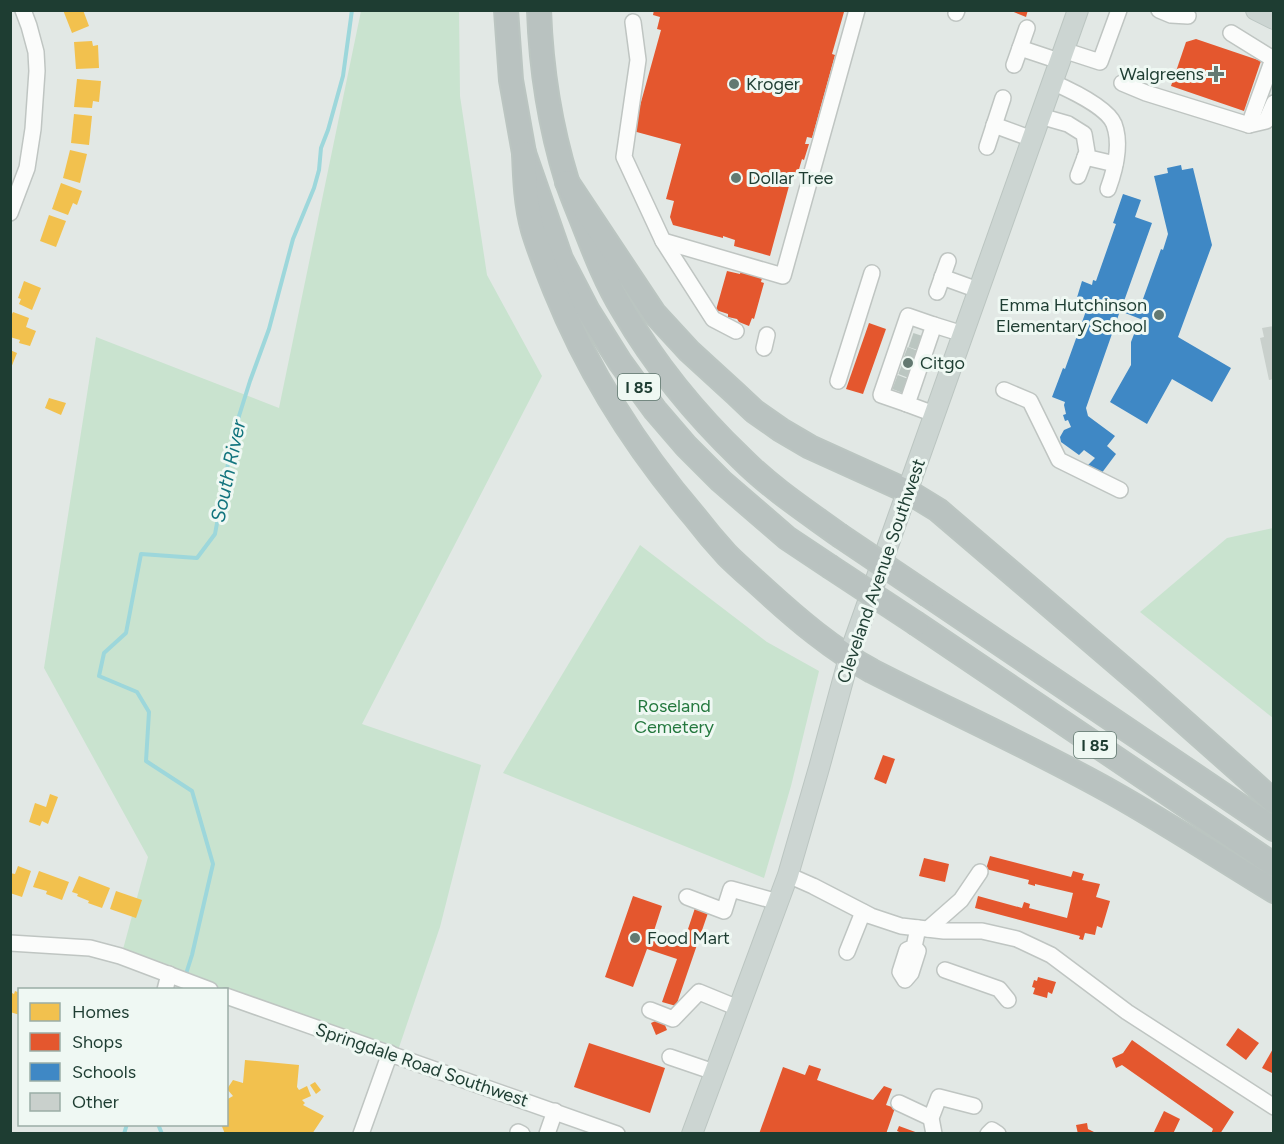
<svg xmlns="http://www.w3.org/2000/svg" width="1284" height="1144" viewBox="0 0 1284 1144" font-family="Figtree,sans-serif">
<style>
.green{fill:#c9e3cf}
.homes{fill:#f2c14e}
.shops{fill:#e4572e}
.schools{fill:#3f88c5}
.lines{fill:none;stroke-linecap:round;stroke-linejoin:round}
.stream{stroke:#9dd7db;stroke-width:4}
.building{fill:#c9d0cc}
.minor-tunnel{stroke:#bbc6c1;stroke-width:15;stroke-dasharray:15 8;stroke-linecap:butt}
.minor-casing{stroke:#bfc5c2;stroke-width:18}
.major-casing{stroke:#bbc5c1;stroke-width:22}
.highway-casing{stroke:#bbc5c1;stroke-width:26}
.minor{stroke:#fbfcfb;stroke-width:15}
.major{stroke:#ccd5d2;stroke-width:20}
.highway{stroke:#b9c2c0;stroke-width:22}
.highway-bridge-casing{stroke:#bbc5c1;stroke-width:26;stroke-linecap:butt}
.highway-bridge{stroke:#b9c2c0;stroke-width:22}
.poi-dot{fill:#637971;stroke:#eff8f3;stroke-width:2}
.labels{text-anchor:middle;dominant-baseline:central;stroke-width:6;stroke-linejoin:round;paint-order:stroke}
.shield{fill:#eff8f3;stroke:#5d756c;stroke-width:1.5}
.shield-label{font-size:16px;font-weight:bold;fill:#1e3d32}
.poi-label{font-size:18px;fill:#1e3d32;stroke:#eff8f3;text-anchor:start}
.street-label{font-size:18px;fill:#1e3d32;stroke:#eff8f3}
.park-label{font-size:18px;fill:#24783e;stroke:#eff8f3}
.water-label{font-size:20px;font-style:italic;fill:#12747e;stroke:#eff8f3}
</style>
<rect width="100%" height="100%" fill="#e2e8e5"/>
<g class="green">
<path d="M361,11H459L460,96L487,275L542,376L362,724L481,765L440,927L393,1065L256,1011L226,990L193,989L119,964L148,857L44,668L96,337L279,408Z"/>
<path d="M1273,528H1274L1273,718L1140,612L1227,538Z"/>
<path d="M640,545L767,642L819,671L791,786L764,878L503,773Z"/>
</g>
<g class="homes">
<path d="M63,10H83L89,26L72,33Z"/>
<path d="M92,41L93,46L98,45L99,68L76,69L74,42Z"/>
<path d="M77,79L101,81L99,102L93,101L92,108L74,107Z"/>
<path d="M74,114L92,116L89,145L71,143Z"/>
<path d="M70,150L87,154L80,183L63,178Z"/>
<path d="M61,183L82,191L77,205L73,203L68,215L52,209Z"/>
<path d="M49,215L66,221L56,247L40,241Z"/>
<path d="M24,281L41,288L32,310L19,304L21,299L18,298Z"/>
<path d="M13,312L29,318L26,327L36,331L30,346L19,343L20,340L10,337V318Z"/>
<path d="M10,350L17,353L11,368H10Z"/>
<path d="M49,398L66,403L61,415L45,408Z"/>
<path d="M50,794L58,797L48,824L42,821L40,826L29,822L35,803L46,807Z"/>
<path d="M18,866L31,871L22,897L10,893V873L15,874Z"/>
<path d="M39,871L69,882L62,900L46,894L47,891L33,887Z"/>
<path d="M79,876L110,888L102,908L88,903L89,901L77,896L78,894L72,892Z"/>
<path d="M116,891L142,900L136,918L110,909Z"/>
<path d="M15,991L20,993V1015L10,1012V992L14,994Z"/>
<path d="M245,1060L299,1065L297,1087L299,1090L307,1086L311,1096L302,1100L305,1103L303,1105L324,1116L312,1134H225L221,1124H226V1100L233,1096L227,1089L233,1080L243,1083Z"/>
<path d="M315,1082L321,1090L316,1094L310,1085Z"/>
</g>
<g class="shops">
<path d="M654,10H842L844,12L832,54L835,55L812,138L807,137L805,144H809L804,160L802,159L797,176L792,175L770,256L734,246L735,240L723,236V238L673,225L670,217L674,201L666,199L681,144L633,131L661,30L657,29L660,17L653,15Z"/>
<path d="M1009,10H1028L1026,17Z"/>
<path d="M1196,39L1261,61L1244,111L1171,86L1186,42Z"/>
<path d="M741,270L762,278L761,282L764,283L754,319L752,318L749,326L739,322L737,319L728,317V314L716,310L727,271L740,274Z"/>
<path d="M869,323L886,329L863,394L846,389Z"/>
<path d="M883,755L895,759L886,784L874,779Z"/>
<path d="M990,856L1071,877L1073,871L1084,874L1082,880L1100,884L1096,897L1110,901L1102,928L1097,926L1095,935L1085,933L1083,940L1079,939L1080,936L975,908L978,896L1022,908L1024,902L1030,904L1029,908L1067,918L1073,893L1035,884V886L1028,884L1029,880L986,869Z"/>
<path d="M924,858L949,864L945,882L919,876Z"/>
<path d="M633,896L662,906L652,937L682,947L696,905L709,910L676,1006L662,1002L677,959L647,949L633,987L605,977Z"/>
<path d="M1038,977L1056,982L1052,994L1048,992L1047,998L1033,994L1035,988L1032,987L1034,980L1037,981Z"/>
<path d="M662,1018L667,1030L656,1035L651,1023Z"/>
<path d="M1238,1028L1259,1043L1246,1060L1226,1045Z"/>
<path d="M1132,1040L1234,1112L1220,1134H1211L1213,1129L1212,1128L1122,1065L1116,1068L1112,1058L1123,1053Z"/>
<path d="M589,1043L665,1068L650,1113L574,1087Z"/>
<path d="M1274,1047V1074L1262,1068Z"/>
<path d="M809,1065L821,1069L817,1080L873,1100L884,1086L892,1089L886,1105L895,1108L886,1134H759L783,1067L805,1075Z"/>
<path d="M1164,1111L1180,1119L1173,1134H1153Z"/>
<path d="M1087,1123L1088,1129L1098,1134H1078L1076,1125Z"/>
<path d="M899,1126L918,1133V1134H904L897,1131Z"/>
</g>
<path class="schools" d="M1181,165L1182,170L1193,168L1212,245L1178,337L1231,368L1212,402L1172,379L1147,424L1110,402L1131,365V342L1136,329L1143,320L1120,311L1086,408L1088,416L1115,436L1107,446L1116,454L1101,474L1088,465L1095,458L1084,450L1079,455L1061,442L1060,437L1064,430L1071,427L1068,420L1065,421L1063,415L1066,414L1064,405L1065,402L1052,397L1063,368L1065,369L1086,311L1083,310L1084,307L1075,304L1082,281L1092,285L1093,280L1096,281L1116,224L1113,223L1123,194L1141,200L1135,217L1152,223L1123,304L1139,310L1161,249L1163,250L1168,234L1154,176L1168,173L1167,168Z"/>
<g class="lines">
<g class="stream">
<path d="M185,977L192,955L213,864L192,791L146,761L149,712L137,692L99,676L104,653L126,633L141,554L197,558L215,534L230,453L239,416L250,381L269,329L293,239L314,188L319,170L321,148L328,130L343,76L352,10"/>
<path d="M158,1124L162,1134"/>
<path d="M124,1134L127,1124"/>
</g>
</g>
<path class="building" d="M1274,326V379L1269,380L1260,338L1264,337L1262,328Z"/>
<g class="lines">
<g class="minor-tunnel">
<path d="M911,340L923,344"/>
<path d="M905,354L918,359"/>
<path d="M901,367L914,372"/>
<path d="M895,382L908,387"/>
</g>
<g class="minor-casing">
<g id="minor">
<path d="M1159,10L1171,15L1188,16"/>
<path d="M956,13L957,10"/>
<path d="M633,22L638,60L624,157L663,241L783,276L857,10"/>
<path d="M1020,48L1059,61"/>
<path d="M1063,50L1100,62L1119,10"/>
<path d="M1014,65L1027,28"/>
<path d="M1052,82C1068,89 1107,107 1114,124C1122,145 1115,170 1108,189"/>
<path d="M1122,83L1146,93L1249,125L1273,59L1231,33"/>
<path d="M1040,116L1068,124L1084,134L1087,152L1078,176"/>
<path d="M994,125L1032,139"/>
<path d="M1249,125L1266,121L1274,103"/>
<path d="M987,147L1003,98"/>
<path d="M1085,157L1115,164"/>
<path d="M10,213L27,168L33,129L37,71L36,52L29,26L23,10"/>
<path d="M663,241L713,319L736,331"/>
<path d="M942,277L978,290"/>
<path d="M937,292L948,261"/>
<path d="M764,348L767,335"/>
<path d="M838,381L872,273"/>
<path d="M1004,390L1030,401L1059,460L1120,490"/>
<path d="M907,404L881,395L908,316L934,325"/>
<path d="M934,414L907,404L934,325L963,334"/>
<path d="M788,875L813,886L871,916L901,926L944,931H982L1017,939L1051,955L1127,1012L1274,1107"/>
<path d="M687,897L724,911L731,889L778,902"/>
<path d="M928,929L961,900L980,872"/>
<path d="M10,943L90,948L120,956L210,990"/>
<path d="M914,947L918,951L911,973L905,980L900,972L907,950L914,947L918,928"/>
<path d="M847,952L863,912"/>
<path d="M945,970L999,989L1008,1000"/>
<path d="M165,990L169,974"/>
<path d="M226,996L617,1134"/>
<path d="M650,1010L673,1019L699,992L738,1008"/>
<path d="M670,1057L714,1072"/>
<path d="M899,1103L931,1118"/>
<path d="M518,1132L522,1134"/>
<path d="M361,1134L390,1053"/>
<path d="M547,1134L555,1111"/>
<path d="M934,1134L931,1118L939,1097L974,1106"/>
<path d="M988,1134L992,1130L998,1134"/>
</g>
</g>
<g class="major-casing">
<g id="major">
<path d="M1256,10L1274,19"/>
<path d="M692,1134L788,875L819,768L852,647L1078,10"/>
</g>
</g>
<g class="highway-casing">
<g id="highway">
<path d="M506,10L511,80L524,153L561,259L588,311L620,362L655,410L686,446L721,481L787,538L829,566"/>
<path d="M539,10C541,68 550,126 567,181C572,197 579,212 585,228C596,256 607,284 623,310C655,365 696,415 742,459C771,488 806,511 839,535"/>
<path d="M524,153C525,179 526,205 533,230C539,250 547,270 555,290C589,374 636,448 695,517C705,530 716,543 727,555C739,567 752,578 764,589C798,620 832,649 872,671C952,712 1035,749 1113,793C1168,824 1220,858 1274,891"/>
<path d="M567,182L654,313L689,351L736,394L754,411L781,430L810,447L907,491L938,510L1145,687L1251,781L1274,802"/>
<path d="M928,595L1274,829"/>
<path d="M917,624L1274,865"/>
</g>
</g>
<use href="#minor" class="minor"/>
<use href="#major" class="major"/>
<use href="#highway" class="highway"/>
<g class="highway-bridge-casing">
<g id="highway-bridge">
<path d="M839,535L928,595"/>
<path d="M829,566L917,624"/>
</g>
</g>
<use href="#highway-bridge" class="highway-bridge"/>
</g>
<g class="poi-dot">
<path d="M1213 65h6v6h6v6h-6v6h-6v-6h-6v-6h6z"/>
<circle cx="734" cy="84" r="6"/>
<circle cx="736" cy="178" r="6"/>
<circle cx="1159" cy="315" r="6"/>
<circle cx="908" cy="363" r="6"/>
<circle cx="635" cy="938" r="6"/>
</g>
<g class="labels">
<g class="shield">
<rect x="618" y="374" width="42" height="26" rx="4.5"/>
<rect x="1074" y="732" width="42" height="26" rx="4.5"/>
</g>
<g class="shield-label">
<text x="639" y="387">I 85</text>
<text x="1095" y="745">I 85</text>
</g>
<g class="poi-label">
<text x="1204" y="74" text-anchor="end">Walgreens</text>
<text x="746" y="84">Kroger</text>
<text x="748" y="178">Dollar Tree</text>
<text x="1147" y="305" text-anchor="end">Emma Hutchinson<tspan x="1147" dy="21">Elementary School</tspan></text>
<text x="920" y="363">Citgo</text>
<text x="647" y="938">Food Mart</text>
</g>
<g class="street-label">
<text transform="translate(881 571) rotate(-71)">Cleveland Avenue Southwest</text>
<text transform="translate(422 1065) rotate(19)">Springdale Road Southwest</text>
</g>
<g class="park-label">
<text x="674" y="706">Roseland<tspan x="674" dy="21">Cemetery</tspan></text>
</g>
<g class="water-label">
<text transform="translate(228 471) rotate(-78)">South River</text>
</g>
</g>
<rect width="1284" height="1144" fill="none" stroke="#1e3d32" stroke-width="24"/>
<rect x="18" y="988" width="210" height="138" fill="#eff8f3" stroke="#9bada6" stroke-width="1.5"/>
<rect x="30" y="1003" width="30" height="18" fill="#f2c14e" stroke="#9bada6" stroke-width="1.5"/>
<text x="72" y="1018" font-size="18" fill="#1e3d32">Homes</text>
<rect x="30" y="1033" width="30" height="18" fill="#e4572e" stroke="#9bada6" stroke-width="1.5"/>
<text x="72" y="1048" font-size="18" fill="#1e3d32">Shops</text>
<rect x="30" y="1063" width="30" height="18" fill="#3f88c5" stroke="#9bada6" stroke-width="1.5"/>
<text x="72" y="1078" font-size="18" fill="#1e3d32">Schools</text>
<rect x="30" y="1093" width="30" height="18" fill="#c9d0cc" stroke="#9bada6" stroke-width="1.5"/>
<text x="72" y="1108" font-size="18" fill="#1e3d32">Other</text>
</svg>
